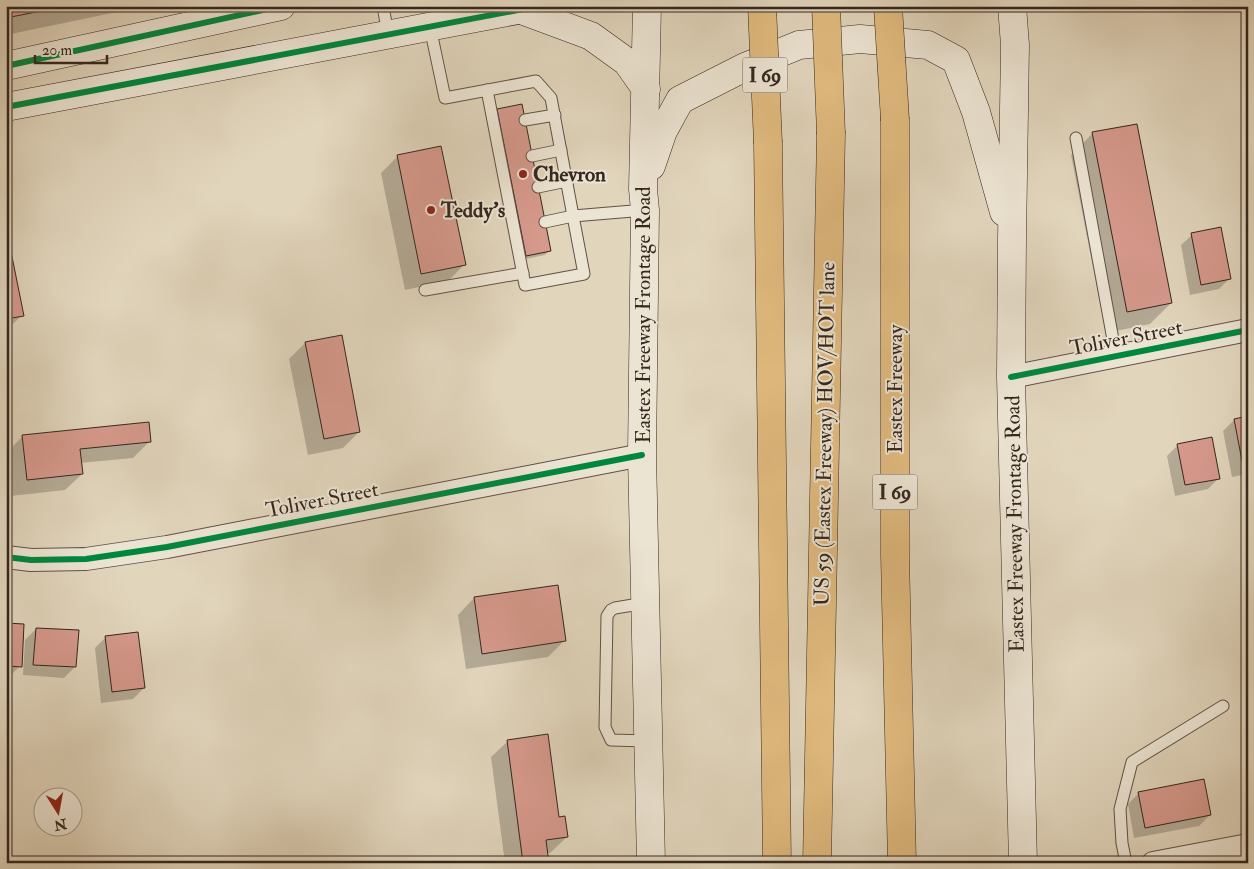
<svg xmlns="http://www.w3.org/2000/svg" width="1254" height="869" viewBox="0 0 1254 869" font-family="'IM FELL Double Pica',serif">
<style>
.shadow{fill:#0003}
.building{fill:#d6998c;stroke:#34271f}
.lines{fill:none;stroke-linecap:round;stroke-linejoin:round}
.service-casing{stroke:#5f5246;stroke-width:13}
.minor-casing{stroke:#5f5246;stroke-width:24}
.secondary-casing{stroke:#34271f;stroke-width:29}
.motorway-casing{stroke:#34271f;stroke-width:29}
.service{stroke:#ece4d3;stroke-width:11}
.minor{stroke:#ece4d3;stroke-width:22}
.secondary{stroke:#ece4d3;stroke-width:28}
.motorway{stroke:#e0ba7e;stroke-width:28}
.motorway-bridge-casing{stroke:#34271f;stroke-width:29;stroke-linecap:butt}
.motorway-bridge{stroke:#e0ba7e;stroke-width:28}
.cycleway-casing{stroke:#ece4d3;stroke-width:9}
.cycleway{stroke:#00873e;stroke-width:6}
.poi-dot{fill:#8f2418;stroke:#ece4d3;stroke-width:2}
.labels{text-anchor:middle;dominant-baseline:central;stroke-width:4;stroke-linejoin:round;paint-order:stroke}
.shield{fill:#ece4d3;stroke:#6b6055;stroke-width:1}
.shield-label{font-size:20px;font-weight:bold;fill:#34271f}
.poi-label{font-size:21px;font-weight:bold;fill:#34271f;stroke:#ece4d3;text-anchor:start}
.street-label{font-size:21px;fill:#34271f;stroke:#ece4d3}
</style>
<rect width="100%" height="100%" fill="#e1d5bc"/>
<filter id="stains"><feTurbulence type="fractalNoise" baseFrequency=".004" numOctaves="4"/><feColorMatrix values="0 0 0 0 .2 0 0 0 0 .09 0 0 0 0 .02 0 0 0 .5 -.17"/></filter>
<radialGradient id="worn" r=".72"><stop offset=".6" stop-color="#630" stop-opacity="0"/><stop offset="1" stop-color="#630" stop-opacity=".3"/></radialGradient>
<g class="shadow">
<path d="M6,6H146L6,35Z"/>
<path d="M521,105L550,250L545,255L521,260L492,116L497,110Z"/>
<path d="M1092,134L1171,303L1150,324L1106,333L1071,155Z"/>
<path d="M398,156L464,265L448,281L405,290L381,173Z"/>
<path d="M6,233L22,315L6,331Z"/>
<path d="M1192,235L1230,278L1219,289L1190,295L1181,245Z"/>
<path d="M305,343L359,432L343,448L308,455L289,359Z"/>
<path d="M1248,417V474L1232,477L1223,431L1234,420Z"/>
<path d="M23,436L149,442L133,458L80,463L82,474L65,490L11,496L6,453Z"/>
<path d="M1178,445L1219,478L1208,489L1175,496L1167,456Z"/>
<path d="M474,598L565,640L548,657L466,669L458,615Z"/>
<path d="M6,624L20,666L6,680Z"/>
<path d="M36,629L75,667L64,678L23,675L25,640Z"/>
<path d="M106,637L144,688L133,699L101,703L95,648Z"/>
<path d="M508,741L558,819L567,837L550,853H547L548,863H505L491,757Z"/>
<path d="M1139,793L1210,815L1199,826L1134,838L1128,804Z"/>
</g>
<g class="building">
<path d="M6,6H66L6,18Z"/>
<path d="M522,104L551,251L526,256L497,109Z"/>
<path d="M1137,124L1172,303L1127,312L1092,132Z"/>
<path d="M441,146L466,265L421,274L397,155Z"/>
<path d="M6,227L24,316L6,319Z"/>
<path d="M1221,227L1231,279L1201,285L1191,233Z"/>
<path d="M342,335L360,432L324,439L305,342Z"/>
<path d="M1248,416V465L1243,466L1234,419Z"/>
<path d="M149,422L151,442L80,449L83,474L27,480L22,435Z"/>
<path d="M1212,437L1220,479L1185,485L1177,444Z"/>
<path d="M558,585L566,641L482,654L474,597Z"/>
<path d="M6,623L24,624L22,667L6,666Z"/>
<path d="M36,628L79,630L76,667L33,665Z"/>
<path d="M138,632L145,688L112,692L105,636Z"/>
<path d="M548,734L559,817L565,816L568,837L546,840L549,863H523L507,740Z"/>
<path d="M1204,779L1211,815L1145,828L1138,792Z"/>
</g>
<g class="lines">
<g class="service-casing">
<g id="service">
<path d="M383,6L388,35"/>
<path d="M430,27L445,98L536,81L551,98L573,216L645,210"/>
<path d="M487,90L525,285L584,274L573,216L545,222"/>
<path d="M525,120L555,115"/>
<path d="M1076,138L1116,356"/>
<path d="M532,156L561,150"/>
<path d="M538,187L567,181"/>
<path d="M425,290L523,273"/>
<path d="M645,603L615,608L611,610L607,616L605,727L611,740L648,741"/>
<path d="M1126,863L1122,843L1120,809L1132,762L1223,706"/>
</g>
</g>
<g class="minor-casing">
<g id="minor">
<path d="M1011,377L1248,330"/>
<path d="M6,557L31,560L86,559L167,547L642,455"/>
<path d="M1153,863L1248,845"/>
</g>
</g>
<g class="secondary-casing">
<g id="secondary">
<path d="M647,6L643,189L645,210L642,455L651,863"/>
<path d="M1012,6L1015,45L1012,240L1011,377L1023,863"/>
<path d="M521,10L591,36L627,62L646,89"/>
<path d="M6,66L281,6"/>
<path d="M6,107L539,6"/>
<path d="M651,166L663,131L680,100L745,67L799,45L860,39L928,45L956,60L976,112L1004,212"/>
</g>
</g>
<g class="motorway-casing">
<g id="motorway">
<path d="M895,120V555L902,863"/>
<path d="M768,143L777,863"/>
<path d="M817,863L831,134"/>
</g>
</g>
<use href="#service" class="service"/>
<use href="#minor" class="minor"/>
<use href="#secondary" class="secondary"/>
<use href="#motorway" class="motorway"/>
<g class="motorway-bridge-casing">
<g id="motorway-bridge">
<path d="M762,6L768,143"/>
<path d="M826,6L831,134"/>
<path d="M888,6L895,120"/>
</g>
</g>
<use href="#motorway-bridge" class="motorway-bridge"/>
<g class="cycleway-casing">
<g id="cycleway">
<path d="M6,66L281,6"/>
<path d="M6,107L539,6"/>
<path d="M1011,377L1248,330"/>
<path d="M6,557L31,560L86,559L167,547L642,455"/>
</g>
</g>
<use href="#cycleway" class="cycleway"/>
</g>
<g class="poi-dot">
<circle cx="523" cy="174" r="5"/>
<circle cx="431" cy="210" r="5"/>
</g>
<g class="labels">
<g class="shield">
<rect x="742.5" y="57.5" width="45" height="35" rx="4"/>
<rect x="872.5" y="474.5" width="45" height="35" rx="4"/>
</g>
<g class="shield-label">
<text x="765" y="75">I 69</text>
<text x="895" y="492">I 69</text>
</g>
<g class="poi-label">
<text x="533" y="174">Chevron</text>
<text x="441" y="210">Teddy’s</text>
</g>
<g class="street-label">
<text transform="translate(643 315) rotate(-90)">Eastex Freeway Frontage Road</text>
<text transform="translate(1126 338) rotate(-11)">Toliver Street</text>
<text transform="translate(895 389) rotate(-90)">Eastex Freeway</text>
<text transform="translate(825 434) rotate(-89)">US 59 (Eastex Freeway) HOV/HOT lane</text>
<text transform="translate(322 500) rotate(-11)">Toliver Street</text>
<text transform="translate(1015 524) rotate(-91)">Eastex Freeway Frontage Road</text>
</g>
</g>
<rect width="1254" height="869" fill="none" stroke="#e1d5bc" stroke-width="25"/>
<rect x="8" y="8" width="1239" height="854" fill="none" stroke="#34271f" stroke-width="2.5"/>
<rect x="12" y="12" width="1229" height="844" fill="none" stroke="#34271f"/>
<g transform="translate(58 812) rotate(169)"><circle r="24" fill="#ece4d3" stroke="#a2988b"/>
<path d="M0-4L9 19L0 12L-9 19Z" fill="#8f2418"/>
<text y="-8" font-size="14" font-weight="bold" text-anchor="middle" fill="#34271f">N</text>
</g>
<path d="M35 55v8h72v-8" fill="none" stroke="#34271f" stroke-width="2.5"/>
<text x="42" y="55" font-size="15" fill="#34271f" stroke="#ece4d3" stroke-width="4" paint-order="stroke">20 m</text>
<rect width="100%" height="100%" filter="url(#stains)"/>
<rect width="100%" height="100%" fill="url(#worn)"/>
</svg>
